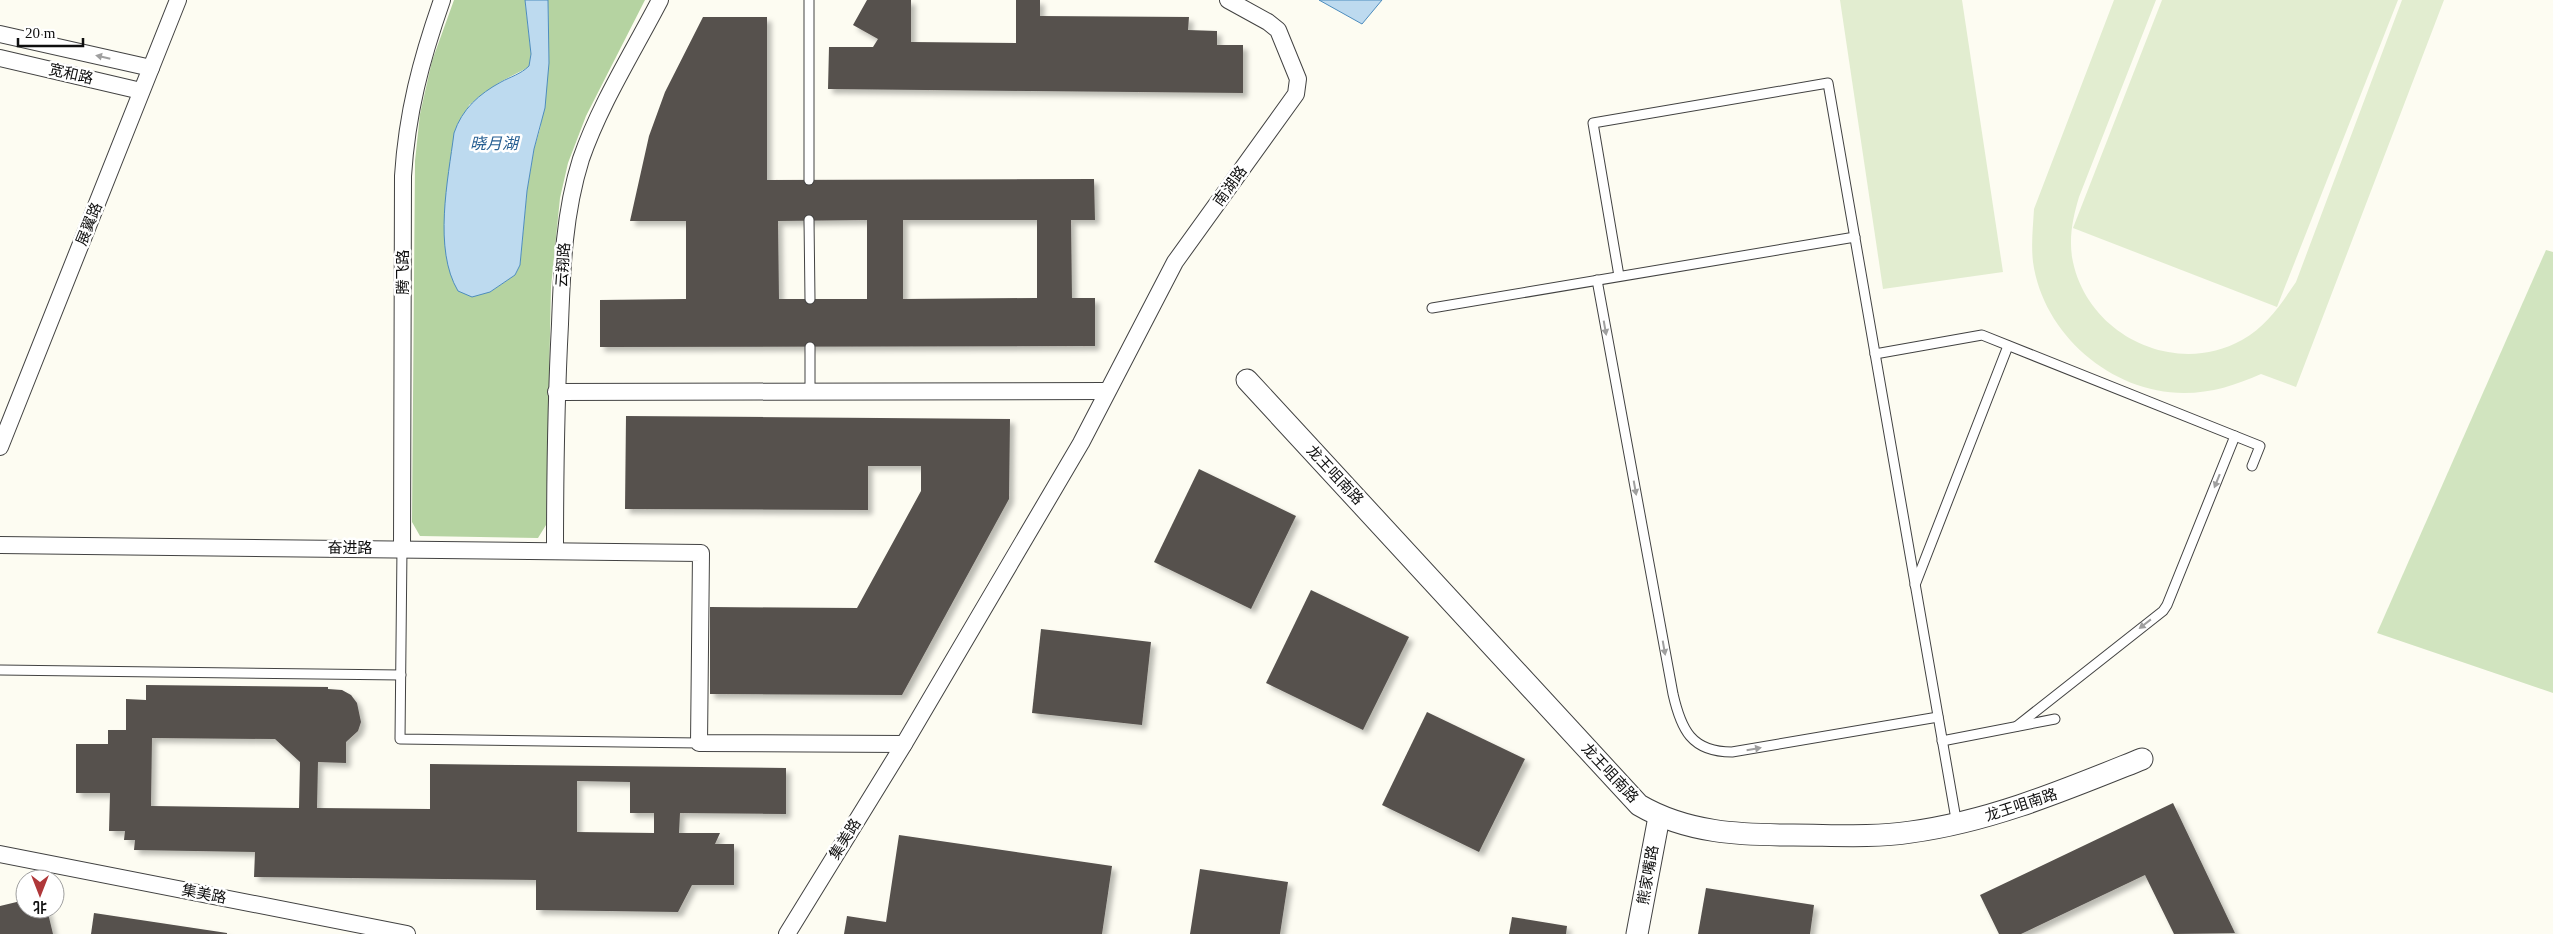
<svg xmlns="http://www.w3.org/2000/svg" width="2553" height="934" viewBox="0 0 2553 934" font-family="'Times New Roman','Noto Sans SC',serif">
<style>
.green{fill:#d1e4bf}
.forest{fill:#b5d3a1}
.pitch{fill:#e2edd0}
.water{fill:#bddaef;stroke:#4d8cbd}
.building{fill:#56514d;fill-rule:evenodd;filter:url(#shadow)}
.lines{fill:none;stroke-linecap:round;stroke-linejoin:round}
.service-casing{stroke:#424242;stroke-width:11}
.minor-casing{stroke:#424242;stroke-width:18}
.tertiary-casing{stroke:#424242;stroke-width:23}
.service{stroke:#fff;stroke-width:9}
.minor{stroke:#fff;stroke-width:16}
.tertiary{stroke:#fff;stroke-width:21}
.oneway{fill:#9f9f9f}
.labels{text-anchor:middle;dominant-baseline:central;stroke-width:5;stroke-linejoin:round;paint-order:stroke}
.street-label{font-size:15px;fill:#0f0f0f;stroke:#fff}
.water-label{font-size:16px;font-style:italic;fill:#275f92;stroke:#fff}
</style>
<defs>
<filter id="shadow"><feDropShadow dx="4.5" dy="4.5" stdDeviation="2.5" flood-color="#0004"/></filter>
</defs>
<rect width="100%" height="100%" fill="#fdfcf2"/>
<path class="green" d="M2546,250L2553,252V693L2377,633Z"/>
<path class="forest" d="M454,0H525L531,54L529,67L500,82L469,105C456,161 431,227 454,283L490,292L515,275L520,265L527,191L534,149L540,129L549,63L548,0H645L586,116L568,163L560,198L551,287L546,525L538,538L420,536L412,522L415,161L420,114L432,61Z"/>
<g class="pitch">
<path d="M1840,0H1962L2003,272L1883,289Z"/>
<path d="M2114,0H2156L2079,197C2073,217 2069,236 2072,257C2085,334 2174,378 2242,340C2267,326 2281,304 2296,282L2402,0H2444L2296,387L2261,374C2236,385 2212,393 2184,393C2111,393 2043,334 2033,262C2031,244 2033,227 2034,209Z"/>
<path d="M2162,0H2398L2277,307L2073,228Z"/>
</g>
<g class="water">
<path d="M525,0H548L549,63L545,108L534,149L527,191L520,265L515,275L490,292L472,297L458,291C433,249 448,180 454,133C462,109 479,94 501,82C510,77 521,74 529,66L531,54Z"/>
<path d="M1319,0H1382L1362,24Z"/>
</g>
<g class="building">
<path d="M867,0H911V42L1016,43V0H1040V16L1189,17L1188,30L1217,31V45H1243V93L828,89L829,47H873L878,39L853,25Z"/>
<path d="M703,17H767V180L1094,179L1095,220H1071L1072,298H1095V346L600,347V300L686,299V221H630L649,136L665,92ZM867,220V299H779L778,221ZM903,220H1037V298L903,299Z"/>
<path d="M626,416L1010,419L1009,499L902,695L710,694V607L857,608L921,491V466H868V510L625,509Z"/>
<path d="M1199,469L1296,516L1251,609L1154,562Z"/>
<path d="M1311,590L1409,637L1363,730L1266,683Z"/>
<path d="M1041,629L1151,642L1142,725L1032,713Z"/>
<path d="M146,685L328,687V689L342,690L351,695L357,703L361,722L358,731L346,742V763L318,762L317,808L430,809V764L786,768V814L680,813L679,833H720L715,844H734V885H692L678,912L536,910V880L254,877L255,852L134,850L135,840H124L125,831H109L110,793H76V744H108V730H126V699L146,700ZM152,738L275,739L300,762L299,808L151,806ZM577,781L630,782V813H654V833L577,832Z"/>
<path d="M1427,712L1525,759L1479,852L1382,805Z"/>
<path d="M2173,803L2235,933L2174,934L2145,875L2021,934H1999L1980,895Z"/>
<path d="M899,835L1112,866L1102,934H844L847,916L886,922Z"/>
<path d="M1200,869L1288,882L1280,934H1190Z"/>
<path d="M1706,888L1814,905L1810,934H1698Z"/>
<path d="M25,900V909H47L53,934H0V906Z"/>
<path d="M94,913L227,933V934H91Z"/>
<path d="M1512,917L1567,926L1566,934H1509Z"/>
</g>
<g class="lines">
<g class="service-casing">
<g id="service">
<path d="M809,0V180"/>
<path d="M809,220L810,299"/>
<path d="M1619,276L1593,123L1828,83L1957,825"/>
<path d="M1597,280L1673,694C1681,729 1691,752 1732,752L1938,717"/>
<path d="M1432,308L1855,237"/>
<path d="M810,347V391"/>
<path d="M1875,354L1982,335L2260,446L2252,466"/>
<path d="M402,548L400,739L699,743"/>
<path d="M1915,585L2008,346"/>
<path d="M0,670L401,675"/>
<path d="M2017,726L2163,611L2167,605L2235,436"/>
<path d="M1942,741L2055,719"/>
</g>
</g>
<g class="minor-casing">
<g id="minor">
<path d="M0,34L151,68"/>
<path d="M0,58L141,91"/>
<path d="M556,392L1107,391"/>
<path d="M0,447L178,0"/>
<path d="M0,545L701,553L699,743L904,744"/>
<path d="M402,548L403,176C407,113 421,60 442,0"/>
<path d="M555,551C555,475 556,400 560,324C562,268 564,213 581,159C600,104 633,52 660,0"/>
<path d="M0,854L407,934"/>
<path d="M787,934L904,744L1081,443L1175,262L1296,94L1298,79L1278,30L1268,22L1228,0"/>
</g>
</g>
<g class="tertiary-casing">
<g id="tertiary">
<path d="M1247,380L1639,805C1687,833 1740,835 1793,835C1832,835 1872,838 1911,832C1992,821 2067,789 2142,759"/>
<path d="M1637,934L1659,817"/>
</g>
</g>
<use href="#service" class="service"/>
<use href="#minor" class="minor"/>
<use href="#tertiary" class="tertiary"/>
</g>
<defs><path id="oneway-solid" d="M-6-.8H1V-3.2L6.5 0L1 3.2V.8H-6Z" transform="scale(1.25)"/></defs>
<g class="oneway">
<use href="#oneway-solid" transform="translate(103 57) rotate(-167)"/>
<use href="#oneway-solid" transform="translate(1605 328) rotate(80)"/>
<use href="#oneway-solid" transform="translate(2217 481) rotate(112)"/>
<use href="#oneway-solid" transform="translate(1635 488) rotate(80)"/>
<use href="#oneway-solid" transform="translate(2145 624) rotate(142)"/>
<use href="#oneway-solid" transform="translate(1664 648) rotate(80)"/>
<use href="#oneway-solid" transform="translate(1754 749) rotate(-10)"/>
</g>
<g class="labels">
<g class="street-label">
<text transform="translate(71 74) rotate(13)">宽和路</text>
<text transform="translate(1230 186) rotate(-54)">南湖路</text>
<text transform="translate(89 224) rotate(-68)">展翼路</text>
<text transform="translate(563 265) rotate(-86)">云翔路</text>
<text transform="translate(403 272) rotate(-90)">腾飞路</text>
<text transform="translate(1335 475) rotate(47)">龙王咀南路</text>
<text x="350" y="548">奋进路</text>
<text transform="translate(1610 773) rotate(47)">龙王咀南路</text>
<text transform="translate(2021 805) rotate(-18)">龙王咀南路</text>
<text transform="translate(845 839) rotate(-58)">集美路</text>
<text transform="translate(1648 875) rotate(-80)">熊家嘴路</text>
<text transform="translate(204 894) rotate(11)">集美路</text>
</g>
<g class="water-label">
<text x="494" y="143">晓月湖</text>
</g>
</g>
<g transform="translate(40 894) rotate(180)"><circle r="24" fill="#ffffff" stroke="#9f9f9f"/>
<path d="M0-4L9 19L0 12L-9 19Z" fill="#af3739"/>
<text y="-8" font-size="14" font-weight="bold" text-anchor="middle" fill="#0f0f0f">北</text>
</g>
<path d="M18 38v8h65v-8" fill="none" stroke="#0f0f0f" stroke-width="2.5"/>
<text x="25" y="38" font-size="15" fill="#0f0f0f" stroke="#ffffff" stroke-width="4" paint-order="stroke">20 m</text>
</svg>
